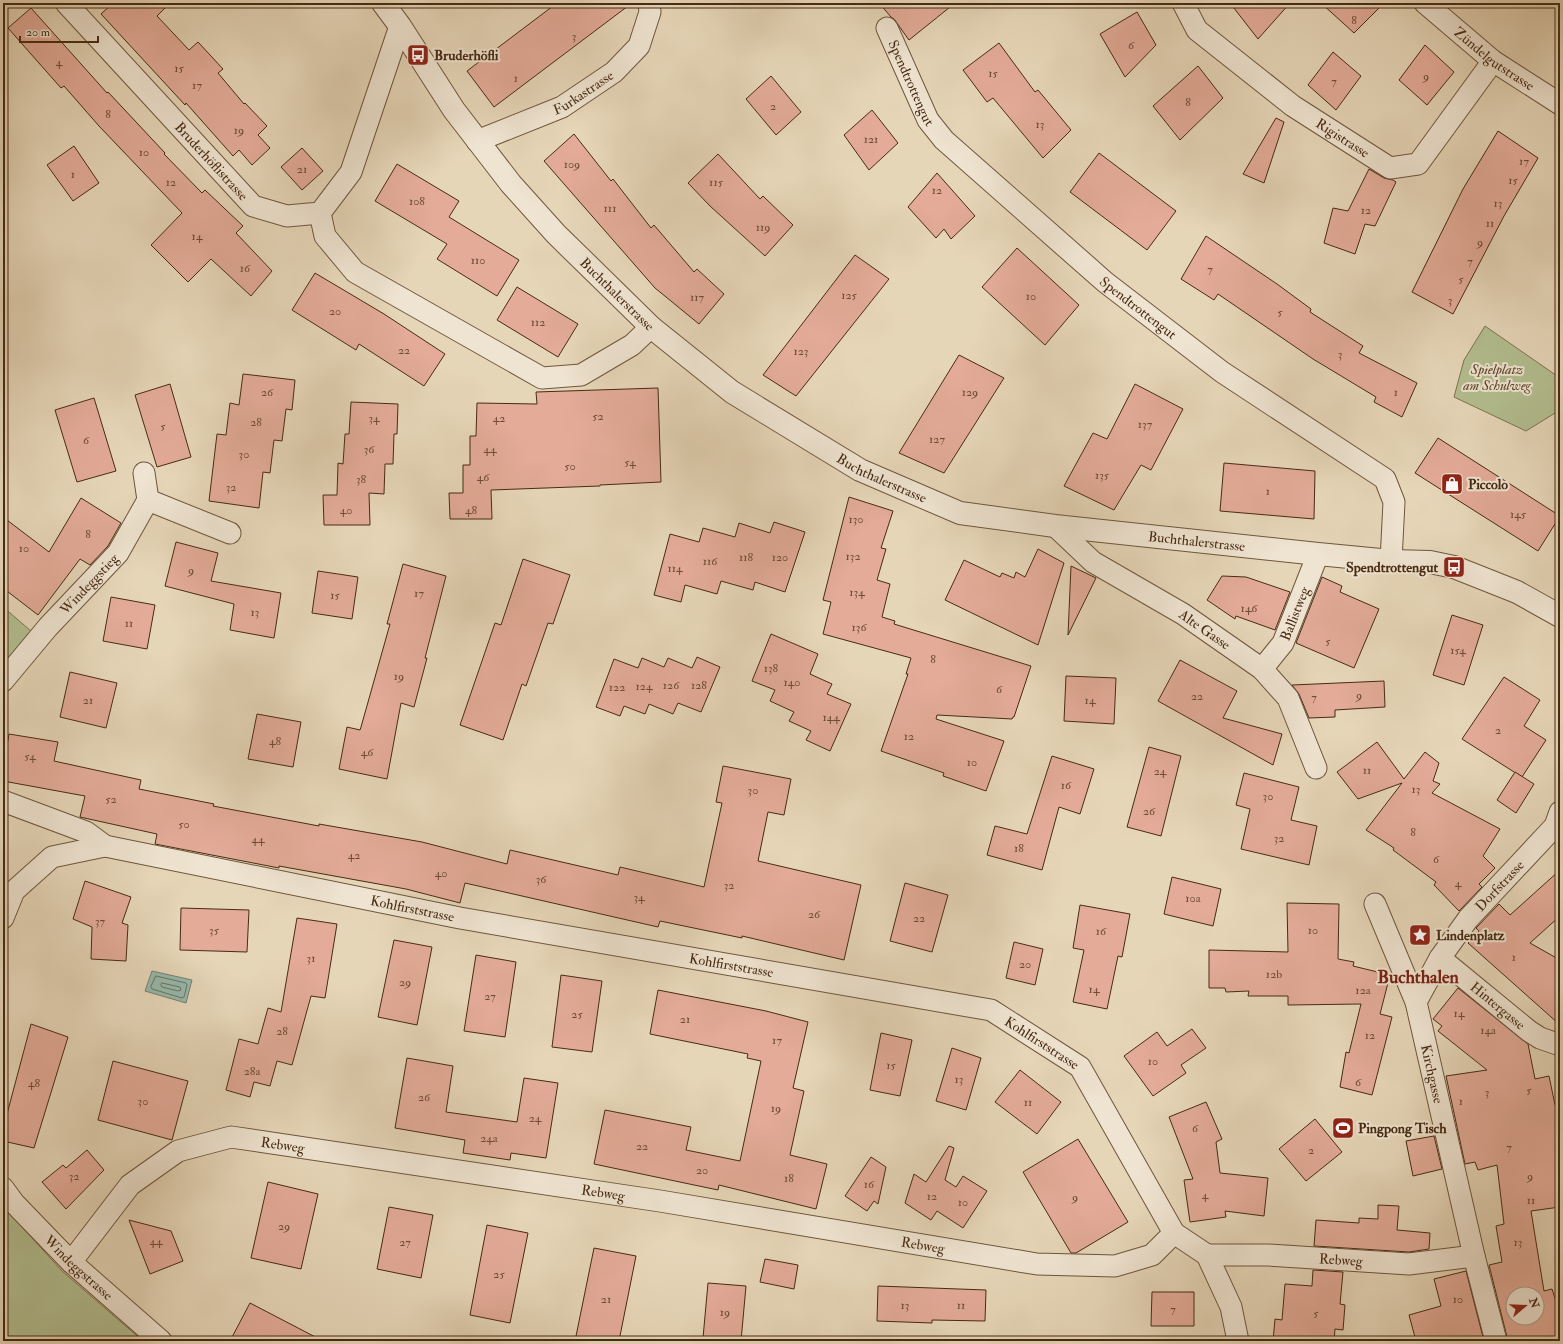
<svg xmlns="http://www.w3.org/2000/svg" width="1563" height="1344" viewBox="0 0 1563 1344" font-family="'IM FELL Double Pica',serif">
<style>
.green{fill:#b3be90;stroke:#7d7452}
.water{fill:#96b9ac;stroke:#76806f}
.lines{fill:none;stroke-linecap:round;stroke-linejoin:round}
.shore{stroke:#6e7260;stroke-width:1}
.building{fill:#e3ab98;stroke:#472b13;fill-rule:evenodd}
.minor-casing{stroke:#6f563c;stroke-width:23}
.tertiary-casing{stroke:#6f563c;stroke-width:24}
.minor{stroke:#efe4d1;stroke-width:21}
.tertiary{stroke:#efe4d1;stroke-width:22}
.labels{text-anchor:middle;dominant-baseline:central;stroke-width:4;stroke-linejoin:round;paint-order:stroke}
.number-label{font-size:12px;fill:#6e4b34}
.poi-label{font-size:14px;font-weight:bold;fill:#472b13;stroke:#efe4d1;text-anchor:start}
.street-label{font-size:14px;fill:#472b13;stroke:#efe4d1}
.park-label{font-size:14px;font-style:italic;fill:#5d482c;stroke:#efe4d1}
.district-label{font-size:18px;font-weight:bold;fill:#7a1f14;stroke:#efe4d1}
</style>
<rect width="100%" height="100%" fill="#e6d6b8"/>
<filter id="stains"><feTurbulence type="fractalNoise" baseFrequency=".005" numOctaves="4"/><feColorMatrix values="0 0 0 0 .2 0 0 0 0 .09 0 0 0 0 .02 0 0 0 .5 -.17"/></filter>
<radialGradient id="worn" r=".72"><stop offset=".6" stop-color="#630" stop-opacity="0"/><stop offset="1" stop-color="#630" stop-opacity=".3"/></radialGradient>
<g class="green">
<path d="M1485,326L1560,378V410L1526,431L1454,397L1464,360Z"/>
<path d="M3,607L38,637L3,677Z"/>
<path d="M3,1206L62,1271L143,1341H3Z"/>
</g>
<path class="water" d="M152,971L192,980L186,1003L145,991Z"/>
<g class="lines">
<g class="shore">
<path d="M156,976L186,983L187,985L184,997L182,998L152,989L151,987Z"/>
<path d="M162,983L180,987L181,990L178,991L162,987L161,985Z"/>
</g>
</g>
<g class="building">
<path d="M113,3H170L157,16L189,50L198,42L223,69L218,73L244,104L245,103L267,126L258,135L270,148L252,165L239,150L233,156L186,103L185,105L101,14Z"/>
<path d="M557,3H632L494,107L467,71Z"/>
<path d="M879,3H955L909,40L894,19L891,17Z"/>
<path d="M1230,3H1290L1258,39Z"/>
<path d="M1321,3H1384L1354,33Z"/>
<path d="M31,8L107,93L108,92L165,153L164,154L202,193L205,190L243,226L236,233L272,271L251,296L211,259L188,282L151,245L182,213L99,126L64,86L61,88L8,28Z"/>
<path d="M1137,12L1156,45L1125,77L1100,34Z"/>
<path d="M999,43L1035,92L1038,90L1071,130L1043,158L993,98L987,102L963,70Z"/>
<path d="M1425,45L1454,72L1427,105L1399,80Z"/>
<path d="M1333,52L1361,76L1336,110L1308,85Z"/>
<path d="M1198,66L1223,98L1180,140L1153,106Z"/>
<path d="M771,76L801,112L776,135L746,99Z"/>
<path d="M872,110L898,143L869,170L844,135Z"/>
<path d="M1276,118L1284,122L1264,183L1243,174Z"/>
<path d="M1498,131L1538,158L1504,216L1453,314L1412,292L1463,189Z"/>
<path d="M574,134L611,181L613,179L651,228L654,225L694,272L697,269L724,294L699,324L655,288L544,161Z"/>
<path d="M74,146L99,183L73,201L47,165Z"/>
<path d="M302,148L323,171L302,190L281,167Z"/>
<path d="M1099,153L1176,211L1147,250L1070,192Z"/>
<path d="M718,154L760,199L763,196L793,225L765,256L710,206L688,183Z"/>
<path d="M397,164L459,201L449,217L519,260L497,296L437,259L447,244L375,201Z"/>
<path d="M1369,169L1384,178L1393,180L1396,182L1375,226L1365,224L1355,254L1324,243L1333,208L1348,211Z"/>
<path d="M937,173L975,216L951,239L944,229L936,238L908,207Z"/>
<path d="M1206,236L1277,284L1311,309L1310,312L1363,346L1359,353L1417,383L1402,417L1374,402L1376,397L1313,359L1218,294L1214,300L1181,279Z"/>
<path d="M1017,248L1079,305L1045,345L982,287Z"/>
<path d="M855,255L889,279L796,396L763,375Z"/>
<path d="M315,273L384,314L445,354L424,386L359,344L356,350L292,310Z"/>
<path d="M517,287L578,324L558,357L497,320Z"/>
<path d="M959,355L1004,378L944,473L899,453Z"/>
<path d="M243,374L295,380L292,410L286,409L282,441L274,440L270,473L263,472L259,508L209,501L217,434L226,435L230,403L239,405Z"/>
<path d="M170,384L191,457L157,467L135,395Z"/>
<path d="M1135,384L1183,409L1151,470L1141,465L1114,510L1064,486L1093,433L1107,439Z"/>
<path d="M658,388L661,482L600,485V486L491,490L492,519H450L449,493H463V465H470V436H476L477,403L537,404L536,392Z"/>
<path d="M94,398L116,471L77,482L55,410Z"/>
<path d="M351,402L398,404L397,434H394L393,464H385L384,494L369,493L370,525H324L323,495H337L338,463L343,464L345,434H349Z"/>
<path d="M1438,438L1560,516L1538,551L1415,473Z"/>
<path d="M1224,463L1315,471L1314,519L1220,511Z"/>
<path d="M849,497L893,511L881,548L886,549L877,580L890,584L882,617L895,621L894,624L1031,666L1014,717H1013L1012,719L937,715L936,719L1004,741L986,791L943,776L944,773L881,751L908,674H906L911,658L823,634L831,602L823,600Z"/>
<path d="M81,498L121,523L108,546L90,565L80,559L38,615L3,588V517L49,552Z"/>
<path d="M774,522L805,532L785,592L755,582L753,590L721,581L717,594L685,585L681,602L654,595L670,534L699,542L703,528L735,537L739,523L770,533Z"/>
<path d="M176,542L218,553L211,581L281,593L274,638L230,630L234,604L165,586Z"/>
<path d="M1038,549L1064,563L1038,645L945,600L964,560L1000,577L1002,573L1014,578L1016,572L1025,577Z"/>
<path d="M523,559L570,575L553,624L548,623L526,686L522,684L503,740L460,725L495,623L501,625Z"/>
<path d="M403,564L446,576L425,658H427L414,707L401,703L387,779L339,769L347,727L360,730L361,727L390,624H387Z"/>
<path d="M1071,566L1096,578L1068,635Z"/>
<path d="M318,571L358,577L352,619L312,613Z"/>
<path d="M1222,576L1246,577L1290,592L1275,630L1236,616L1235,619L1207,600Z"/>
<path d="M1322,577L1342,586L1340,592L1379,609L1354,668L1296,643Z"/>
<path d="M111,597L155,605L147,649L103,641Z"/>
<path d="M1452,615L1483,625L1464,685L1433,675Z"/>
<path d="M771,634L818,654L810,674L832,684L827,694L851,704L830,751L806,740L811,731L789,721L794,712L770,701L775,690L752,681Z"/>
<path d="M697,657L720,667L701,712L678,703L673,714L649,704L645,714L624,706L620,716L596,707L614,659L638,668L642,658L664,667L668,658L692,668Z"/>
<path d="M1180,660L1237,691L1223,718L1282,734L1273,765L1158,701Z"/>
<path d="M70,672L117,683L106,728L60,717Z"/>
<path d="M1066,676L1116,678L1114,724L1064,721Z"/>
<path d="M1504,677L1540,700L1524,726L1546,740L1522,777L1462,739Z"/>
<path d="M1384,681L1385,707L1335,710V717L1309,718L1299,694L1292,685Z"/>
<path d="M257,714L301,722L293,767L248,759Z"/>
<path d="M9,734L58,742L54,761L141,780L139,789L214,804L213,806L319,826V824L422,842L507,864L510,850L618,875L620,867L704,887L722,803L716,802L723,766L791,779L784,815L768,812L758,861L861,885L844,960L742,936V938L660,921L658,927L465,883L460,903L406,889L279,866V868L155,844L157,834L80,817L85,796L3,781V769Z"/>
<path d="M1377,742L1404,779L1425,752L1439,763L1433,781L1440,784L1432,793L1500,829L1483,856L1495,868L1479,884L1482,887L1459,911L1434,885L1436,882L1393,850L1394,848L1366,830L1402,783L1358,799L1337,772Z"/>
<path d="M1149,747L1181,756L1161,836L1127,827Z"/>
<path d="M1052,756L1094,769L1080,814L1059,807L1042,870L987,855L995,826L1027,834Z"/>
<path d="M1515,772L1534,784L1516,813L1497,800Z"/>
<path d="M1244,773L1299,787L1291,820L1317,826L1309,865L1241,849L1250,809L1236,805Z"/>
<path d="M1560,870V916L1530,943L1560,960V1025L1468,943L1479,931L1476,928L1477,927L1499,904L1510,915Z"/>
<path d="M1172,877L1221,889L1213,926L1164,914Z"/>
<path d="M85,881L131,897L122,923L128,925L126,961L91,959L92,927L73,919Z"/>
<path d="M905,883L948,895L932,952L890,941Z"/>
<path d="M1287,903L1339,904L1338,959L1354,962L1353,966L1390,975L1380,1014L1392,1017L1372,1095L1340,1087L1346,1052L1349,1053L1361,1004L1288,1005V996H1248L1249,991L1226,992L1225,988H1209V950L1288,952Z"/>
<path d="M1080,905L1130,914L1122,957L1118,956L1107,1009L1073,1002L1084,950L1073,948Z"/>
<path d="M181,908L249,910L247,952L180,950Z"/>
<path d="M297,918L337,924L325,998L311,996L292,1065L277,1061L270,1086L254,1082L250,1097L226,1090L239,1039L258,1044L268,1008L281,1012Z"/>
<path d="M394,940L432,947L417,1025L378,1017Z"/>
<path d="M1014,942L1043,949L1035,985L1006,978Z"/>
<path d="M476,955L516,962L505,1037L464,1031Z"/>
<path d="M561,975L602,981L592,1052L552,1047Z"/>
<path d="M1458,988L1528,1044L1535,1079L1549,1076L1555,1105L1560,1103V1207L1531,1211L1544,1291L1552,1289L1556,1301L1560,1300V1341H1508L1489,1265L1502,1262L1496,1226L1504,1224L1497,1165L1478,1170L1475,1162L1465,1164L1446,1076L1487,1070L1438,1031L1442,1026L1433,1019ZM1513,1294H1537V1318H1513Z"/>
<path d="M658,990L766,1011L808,1022L793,1088L804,1091L790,1155L827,1164L816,1209L719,1185L718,1190L594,1164L605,1110L691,1127L686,1150L740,1161L761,1061L747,1058L748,1054L650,1034Z"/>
<path d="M31,1024L68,1037L34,1148L3,1141V1129Z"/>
<path d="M1192,1029L1206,1048L1181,1065L1186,1073L1153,1096L1124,1056L1157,1032L1167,1046Z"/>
<path d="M881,1033L912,1040L900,1096L870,1090Z"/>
<path d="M952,1048L981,1058L966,1110L936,1101Z"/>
<path d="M407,1058L453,1066L446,1112L517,1122L524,1078L558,1083L546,1158L511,1153L510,1160L463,1153L465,1140L395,1128Z"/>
<path d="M113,1061L188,1081L172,1140L98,1120Z"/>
<path d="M1020,1070L1061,1102L1037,1134L995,1102Z"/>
<path d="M1206,1102L1222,1139L1216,1142L1220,1173L1268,1178L1264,1216L1225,1211L1226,1217L1190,1222L1184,1180L1193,1179L1169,1117Z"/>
<path d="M1315,1119L1342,1152L1306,1181L1279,1149Z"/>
<path d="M1434,1136L1442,1169L1413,1176L1406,1141Z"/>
<path d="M1078,1139L1128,1222L1076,1253H1071L1023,1172Z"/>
<path d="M949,1146L954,1148L945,1180L956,1187L963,1176L987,1191L963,1228L937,1211L931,1220L905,1203L914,1174L926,1182Z"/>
<path d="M87,1150L104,1170L66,1209L42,1182L63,1165L66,1168Z"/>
<path d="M871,1157L886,1167L878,1204L874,1201L867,1211L845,1196Z"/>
<path d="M268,1182L318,1194L301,1269L251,1258Z"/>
<path d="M1378,1205L1399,1206L1397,1230L1430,1233L1429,1249L1409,1252L1314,1246L1316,1220L1359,1223V1218L1378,1219Z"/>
<path d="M389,1207L433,1215L421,1278L377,1269Z"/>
<path d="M129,1220L171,1231L183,1261L150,1274Z"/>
<path d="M487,1225L528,1233L510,1323L470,1315Z"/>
<path d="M594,1248L636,1256L619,1341H575Z"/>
<path d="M765,1259L798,1265L794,1289L760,1282Z"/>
<path d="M1313,1270L1343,1272L1340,1304L1345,1305L1343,1330L1335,1329L1334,1341H1273L1275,1319L1282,1320L1285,1284L1312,1286Z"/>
<path d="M1466,1271L1484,1341H1416L1409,1315L1441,1306L1434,1279Z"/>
<path d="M708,1283L746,1286L741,1341L703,1338Z"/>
<path d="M878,1286L986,1290L985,1321L932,1320V1323L877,1321Z"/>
<path d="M1152,1292H1194V1326H1151Z"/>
<path d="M250,1303L323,1341H230Z"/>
</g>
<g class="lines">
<g class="minor-casing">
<g id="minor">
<path id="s1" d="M66,3L253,206L287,216L320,213L351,172L400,26"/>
<path id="s2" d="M1183,3L1197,30L1293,106L1390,168L1418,164L1493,61"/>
<path id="s3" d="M1425,3L1493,61L1560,104"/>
<path id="s4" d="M887,28L928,120L944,140L1105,282L1222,372L1385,479L1394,502L1391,561"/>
<path id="s5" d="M477,141L562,107L614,72L639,46L650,12L649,3"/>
<path d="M320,213L325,236L355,272L542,378L581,375L632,345L651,327"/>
<path d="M148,500L230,533"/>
<path id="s6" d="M1055,526L1093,562L1183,614L1262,669L1288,698L1316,768"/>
<path id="s7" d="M1262,669L1283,643L1318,554"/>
<path id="s8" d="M3,681L48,627L118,553L148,500L144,473"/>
<path d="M3,801L86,832L105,846"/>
<path id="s9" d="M1375,904L1416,1002L1474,1256L1496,1341"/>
<path id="s10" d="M3,918L14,891L52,857L105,846L460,918L991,1010L1080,1067L1174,1233L1207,1255L1231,1307L1238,1341"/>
<path id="s11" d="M1440,958L1529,1031L1540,1038L1560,1045"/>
<path id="s12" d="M1416,1002L1440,958L1468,919L1555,826L1560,812"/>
<path id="s13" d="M3,1188L14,1203L71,1262L161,1341"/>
<path id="s14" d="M1207,1255H1268L1409,1264L1474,1256"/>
<path id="s15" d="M71,1262L130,1185L178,1151L231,1137L660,1201L1037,1264L1115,1266L1152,1255L1174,1233"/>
</g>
</g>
<g class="tertiary-casing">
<g id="tertiary">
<path id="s16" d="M383,3L400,26L454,110L511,184L556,234L651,327L732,392L860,470L960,513L1055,526L1318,554L1391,561L1430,562L1454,567L1517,592L1560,616"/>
</g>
</g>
<use href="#minor" class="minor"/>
<use href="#tertiary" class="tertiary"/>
</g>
<defs>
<g id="bus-square" transform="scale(1.15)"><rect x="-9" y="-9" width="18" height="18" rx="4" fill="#8f2418" stroke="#efe4d1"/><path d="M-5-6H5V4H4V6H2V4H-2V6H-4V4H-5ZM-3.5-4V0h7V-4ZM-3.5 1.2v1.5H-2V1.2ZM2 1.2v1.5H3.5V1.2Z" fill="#fff"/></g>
<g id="shop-square" transform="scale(1.15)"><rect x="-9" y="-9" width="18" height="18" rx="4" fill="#8f2418" stroke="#efe4d1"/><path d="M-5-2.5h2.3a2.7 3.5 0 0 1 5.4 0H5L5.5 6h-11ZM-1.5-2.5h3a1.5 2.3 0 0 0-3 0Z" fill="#fff"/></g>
<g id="sight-square" transform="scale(1.15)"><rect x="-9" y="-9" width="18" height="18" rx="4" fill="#8f2418" stroke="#efe4d1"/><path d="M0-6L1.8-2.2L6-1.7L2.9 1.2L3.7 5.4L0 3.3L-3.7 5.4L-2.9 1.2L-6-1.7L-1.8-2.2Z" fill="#fff"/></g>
<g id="stadium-square" transform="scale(1.15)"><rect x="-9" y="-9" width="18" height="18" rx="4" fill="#8f2418" stroke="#efe4d1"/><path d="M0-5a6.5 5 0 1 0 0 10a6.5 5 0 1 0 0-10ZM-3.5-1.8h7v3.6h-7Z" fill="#fff"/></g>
</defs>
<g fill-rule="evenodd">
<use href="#bus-square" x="418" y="55"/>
<use href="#shop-square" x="1452" y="484"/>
<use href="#bus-square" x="1454" y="567"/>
<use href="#sight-square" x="1420" y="935"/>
<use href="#stadium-square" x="1343" y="1128"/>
</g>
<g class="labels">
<g class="number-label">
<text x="1354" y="20">8</text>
<text x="574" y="36">3</text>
<text x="1131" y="45">6</text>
<text x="59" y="62">4</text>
<text x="179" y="68">15</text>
<text x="993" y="73">15</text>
<text x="1426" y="76">9</text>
<text x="516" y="78">1</text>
<text x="1334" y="81">7</text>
<text x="197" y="85">17</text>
<text x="1188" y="102">8</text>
<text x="773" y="106">2</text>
<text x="108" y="114">8</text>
<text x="1040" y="124">13</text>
<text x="239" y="130">19</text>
<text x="871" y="139">121</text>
<text x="144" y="152">10</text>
<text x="1524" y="161">17</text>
<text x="572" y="164">109</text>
<text x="302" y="169">21</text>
<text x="73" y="174">1</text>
<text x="1513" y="180">15</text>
<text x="171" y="182">12</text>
<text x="716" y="182">115</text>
<text x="937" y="190">12</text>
<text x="417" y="201">108</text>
<text x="1498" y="203">13</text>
<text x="610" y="208">111</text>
<text x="1366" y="210">12</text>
<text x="1490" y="223">11</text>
<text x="763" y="227">119</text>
<text x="197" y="236">14</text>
<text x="1480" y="242">9</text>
<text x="478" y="260">110</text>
<text x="1470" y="261">7</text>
<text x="245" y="268">16</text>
<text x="1210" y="269">7</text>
<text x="1461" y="279">5</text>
<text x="849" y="295">125</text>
<text x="1031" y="296">10</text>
<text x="697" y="297">117</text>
<text x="1450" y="300">3</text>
<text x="335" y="311">20</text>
<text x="1280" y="312">5</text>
<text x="538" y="322">112</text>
<text x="404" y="350">22</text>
<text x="801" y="351">123</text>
<text x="1340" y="354">3</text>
<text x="267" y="392">26</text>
<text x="970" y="392">129</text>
<text x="1396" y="392">1</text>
<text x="598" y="416">52</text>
<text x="374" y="418">34</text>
<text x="499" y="418">42</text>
<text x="256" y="422">28</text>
<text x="1145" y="424">137</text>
<text x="163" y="426">5</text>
<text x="937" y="439">127</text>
<text x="86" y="440">6</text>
<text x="369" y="449">36</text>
<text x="490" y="449">44</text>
<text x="244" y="454">30</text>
<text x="630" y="462">54</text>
<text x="570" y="466">50</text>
<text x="1102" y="475">135</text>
<text x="483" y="477">46</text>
<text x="361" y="479">38</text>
<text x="231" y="487">32</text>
<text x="1268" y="491">1</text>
<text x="346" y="510">40</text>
<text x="471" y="510">48</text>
<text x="1518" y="514">145</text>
<text x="856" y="519">130</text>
<text x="88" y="534">8</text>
<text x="24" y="548">10</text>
<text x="853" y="556">132</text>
<text x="746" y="557">118</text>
<text x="780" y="557">120</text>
<text x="710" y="561">116</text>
<text x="675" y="568">114</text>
<text x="191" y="570">9</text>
<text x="857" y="592">134</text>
<text x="419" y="593">17</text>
<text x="335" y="595">15</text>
<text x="1249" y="608">146</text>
<text x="255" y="612">13</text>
<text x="129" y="623">11</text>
<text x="859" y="627">136</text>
<text x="1328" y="641">5</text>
<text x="1458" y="650">154</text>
<text x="933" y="659">8</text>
<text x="771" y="668">138</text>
<text x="399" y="676">19</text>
<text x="792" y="682">140</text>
<text x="671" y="685">126</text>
<text x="699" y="685">128</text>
<text x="644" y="686">124</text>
<text x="617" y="687">122</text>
<text x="999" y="689">6</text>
<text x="1359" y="695">9</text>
<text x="1197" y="696">22</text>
<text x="1314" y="697">7</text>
<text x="88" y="700">21</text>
<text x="1090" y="700">14</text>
<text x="831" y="717">144</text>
<text x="1498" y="730">2</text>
<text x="909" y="736">12</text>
<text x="275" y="741">48</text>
<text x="367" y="752">46</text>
<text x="30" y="756">54</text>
<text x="972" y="762">10</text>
<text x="1367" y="770">11</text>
<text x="1160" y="771">24</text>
<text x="1066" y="785">16</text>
<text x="1416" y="789">13</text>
<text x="753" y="790">30</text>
<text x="1268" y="796">30</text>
<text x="111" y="799">52</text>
<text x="1149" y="811">26</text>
<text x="184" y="824">50</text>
<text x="1413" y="832">8</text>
<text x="1279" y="838">32</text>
<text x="258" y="839">44</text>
<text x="1019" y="848">18</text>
<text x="354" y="855">42</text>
<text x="1436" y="859">6</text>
<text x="441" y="873">40</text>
<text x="541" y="879">36</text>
<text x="1458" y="883">4</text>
<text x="729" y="885">32</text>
<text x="639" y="897">34</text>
<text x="1193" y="898">10a</text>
<text x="814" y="914">26</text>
<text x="919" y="918">22</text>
<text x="100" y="921">37</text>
<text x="214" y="930">35</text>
<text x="1313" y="930">10</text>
<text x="1101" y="931">16</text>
<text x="1514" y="957">1</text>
<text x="311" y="958">31</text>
<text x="1025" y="964">20</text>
<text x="1274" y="974">12b</text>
<text x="405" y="982">29</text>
<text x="1094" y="989">14</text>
<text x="1363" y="990">12a</text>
<text x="490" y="996">27</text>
<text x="1459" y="1013">14</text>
<text x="577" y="1014">25</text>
<text x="685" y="1019">21</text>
<text x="1488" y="1030">14a</text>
<text x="282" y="1031">28</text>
<text x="1370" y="1035">12</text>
<text x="777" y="1040">17</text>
<text x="1153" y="1061">10</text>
<text x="891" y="1065">15</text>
<text x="252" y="1071">28a</text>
<text x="959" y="1079">13</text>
<text x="1358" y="1082">6</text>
<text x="34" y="1083">48</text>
<text x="1529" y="1090">5</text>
<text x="1487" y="1092">3</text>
<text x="424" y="1097">26</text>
<text x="143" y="1101">30</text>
<text x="1461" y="1101">1</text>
<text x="1028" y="1102">11</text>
<text x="776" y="1108">19</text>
<text x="535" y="1118">24</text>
<text x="1195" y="1128">6</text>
<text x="489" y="1138">24a</text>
<text x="642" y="1146">22</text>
<text x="1509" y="1147">7</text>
<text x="1311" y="1150">2</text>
<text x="702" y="1170">20</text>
<text x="74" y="1176">32</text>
<text x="1530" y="1176">9</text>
<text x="789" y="1178">18</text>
<text x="869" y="1184">16</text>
<text x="1205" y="1195">4</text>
<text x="932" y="1196">12</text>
<text x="1075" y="1197">9</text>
<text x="1531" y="1200">11</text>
<text x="963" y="1202">10</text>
<text x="284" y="1226">29</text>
<text x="156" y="1241">44</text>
<text x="405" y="1242">27</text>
<text x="1518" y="1242">13</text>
<text x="499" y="1274">25</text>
<text x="606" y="1299">21</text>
<text x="1458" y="1299">10</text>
<text x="905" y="1305">13</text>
<text x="961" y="1305">11</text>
<text x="1173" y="1309">7</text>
<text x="725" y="1312">19</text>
<text x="1316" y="1313">5</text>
</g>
<g class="poi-label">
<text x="434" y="55">Bruderhöfli</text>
<text x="1468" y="484">Piccolo</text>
<text x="1438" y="567" text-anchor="end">Spendtrottengut</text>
<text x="1436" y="935">Lindenplatz</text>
<text x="1358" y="1128">Pingpong Tisch</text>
</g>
<g class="street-label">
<text stroke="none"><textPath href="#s3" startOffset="89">Zündelgutstrasse</textPath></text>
<text stroke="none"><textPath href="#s4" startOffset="60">Spendtrottengut</textPath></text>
<text stroke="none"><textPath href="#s5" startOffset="117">Furkastrasse</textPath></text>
<text stroke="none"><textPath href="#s2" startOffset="212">Rigistrasse</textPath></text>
<text stroke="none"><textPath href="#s1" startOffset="215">Bruderhöflistrasse</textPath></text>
<text stroke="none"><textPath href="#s16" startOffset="375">Buchthalerstrasse</textPath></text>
<text stroke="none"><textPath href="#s4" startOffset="383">Spendtrottengut</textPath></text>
<text stroke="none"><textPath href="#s16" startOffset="699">Buchthalerstrasse</textPath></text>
<text stroke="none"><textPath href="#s16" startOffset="1023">Buchthalerstrasse</textPath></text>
<text stroke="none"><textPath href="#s8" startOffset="130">Windeggstieg</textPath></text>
<text stroke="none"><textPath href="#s7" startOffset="65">Ballistweg</textPath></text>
<text stroke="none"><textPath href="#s6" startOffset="183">Alte Gasse</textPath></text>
<text stroke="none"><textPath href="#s12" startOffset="144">Dorfstrasse</textPath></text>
<text stroke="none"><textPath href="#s10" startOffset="448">Kohlfirststrasse</textPath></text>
<text stroke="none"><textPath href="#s10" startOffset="772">Kohlfirststrasse</textPath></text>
<text stroke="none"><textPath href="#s11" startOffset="75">Hintergasse</textPath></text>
<text stroke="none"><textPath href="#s10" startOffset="1096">Kohlfirststrasse</textPath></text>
<text stroke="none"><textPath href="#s9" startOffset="180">Kirchgasse</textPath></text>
<text stroke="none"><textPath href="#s15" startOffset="263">Rebweg</textPath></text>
<text stroke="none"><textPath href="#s15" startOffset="587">Rebweg</textPath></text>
<text stroke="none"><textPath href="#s15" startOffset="911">Rebweg</textPath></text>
<text stroke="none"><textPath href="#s14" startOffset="134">Rebweg</textPath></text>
<text stroke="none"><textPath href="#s13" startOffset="110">Windeggstrasse</textPath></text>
</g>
<g class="park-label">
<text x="1497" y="369">Spielplatz<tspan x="1497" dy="16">am Schulweg</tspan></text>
</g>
<g class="district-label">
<text x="1418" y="977">Buchthalen</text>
</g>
</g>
<rect width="1563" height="1344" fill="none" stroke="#e6d6b8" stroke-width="16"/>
<rect x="4" y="4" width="1555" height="1336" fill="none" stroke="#472b13" stroke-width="2"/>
<rect x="8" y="8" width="1547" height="1328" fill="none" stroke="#472b13"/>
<g transform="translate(1525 1306) rotate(71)"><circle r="19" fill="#efe4d1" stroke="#ac9a85"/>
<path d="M0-3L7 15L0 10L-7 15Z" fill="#8f2418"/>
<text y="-6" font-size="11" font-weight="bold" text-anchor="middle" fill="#472b13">N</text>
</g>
<path d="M20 36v6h78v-6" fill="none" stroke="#472b13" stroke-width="2"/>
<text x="26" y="36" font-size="12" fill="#472b13" stroke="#efe4d1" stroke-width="3" paint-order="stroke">20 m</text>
<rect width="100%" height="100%" filter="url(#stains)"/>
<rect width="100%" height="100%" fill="url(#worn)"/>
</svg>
